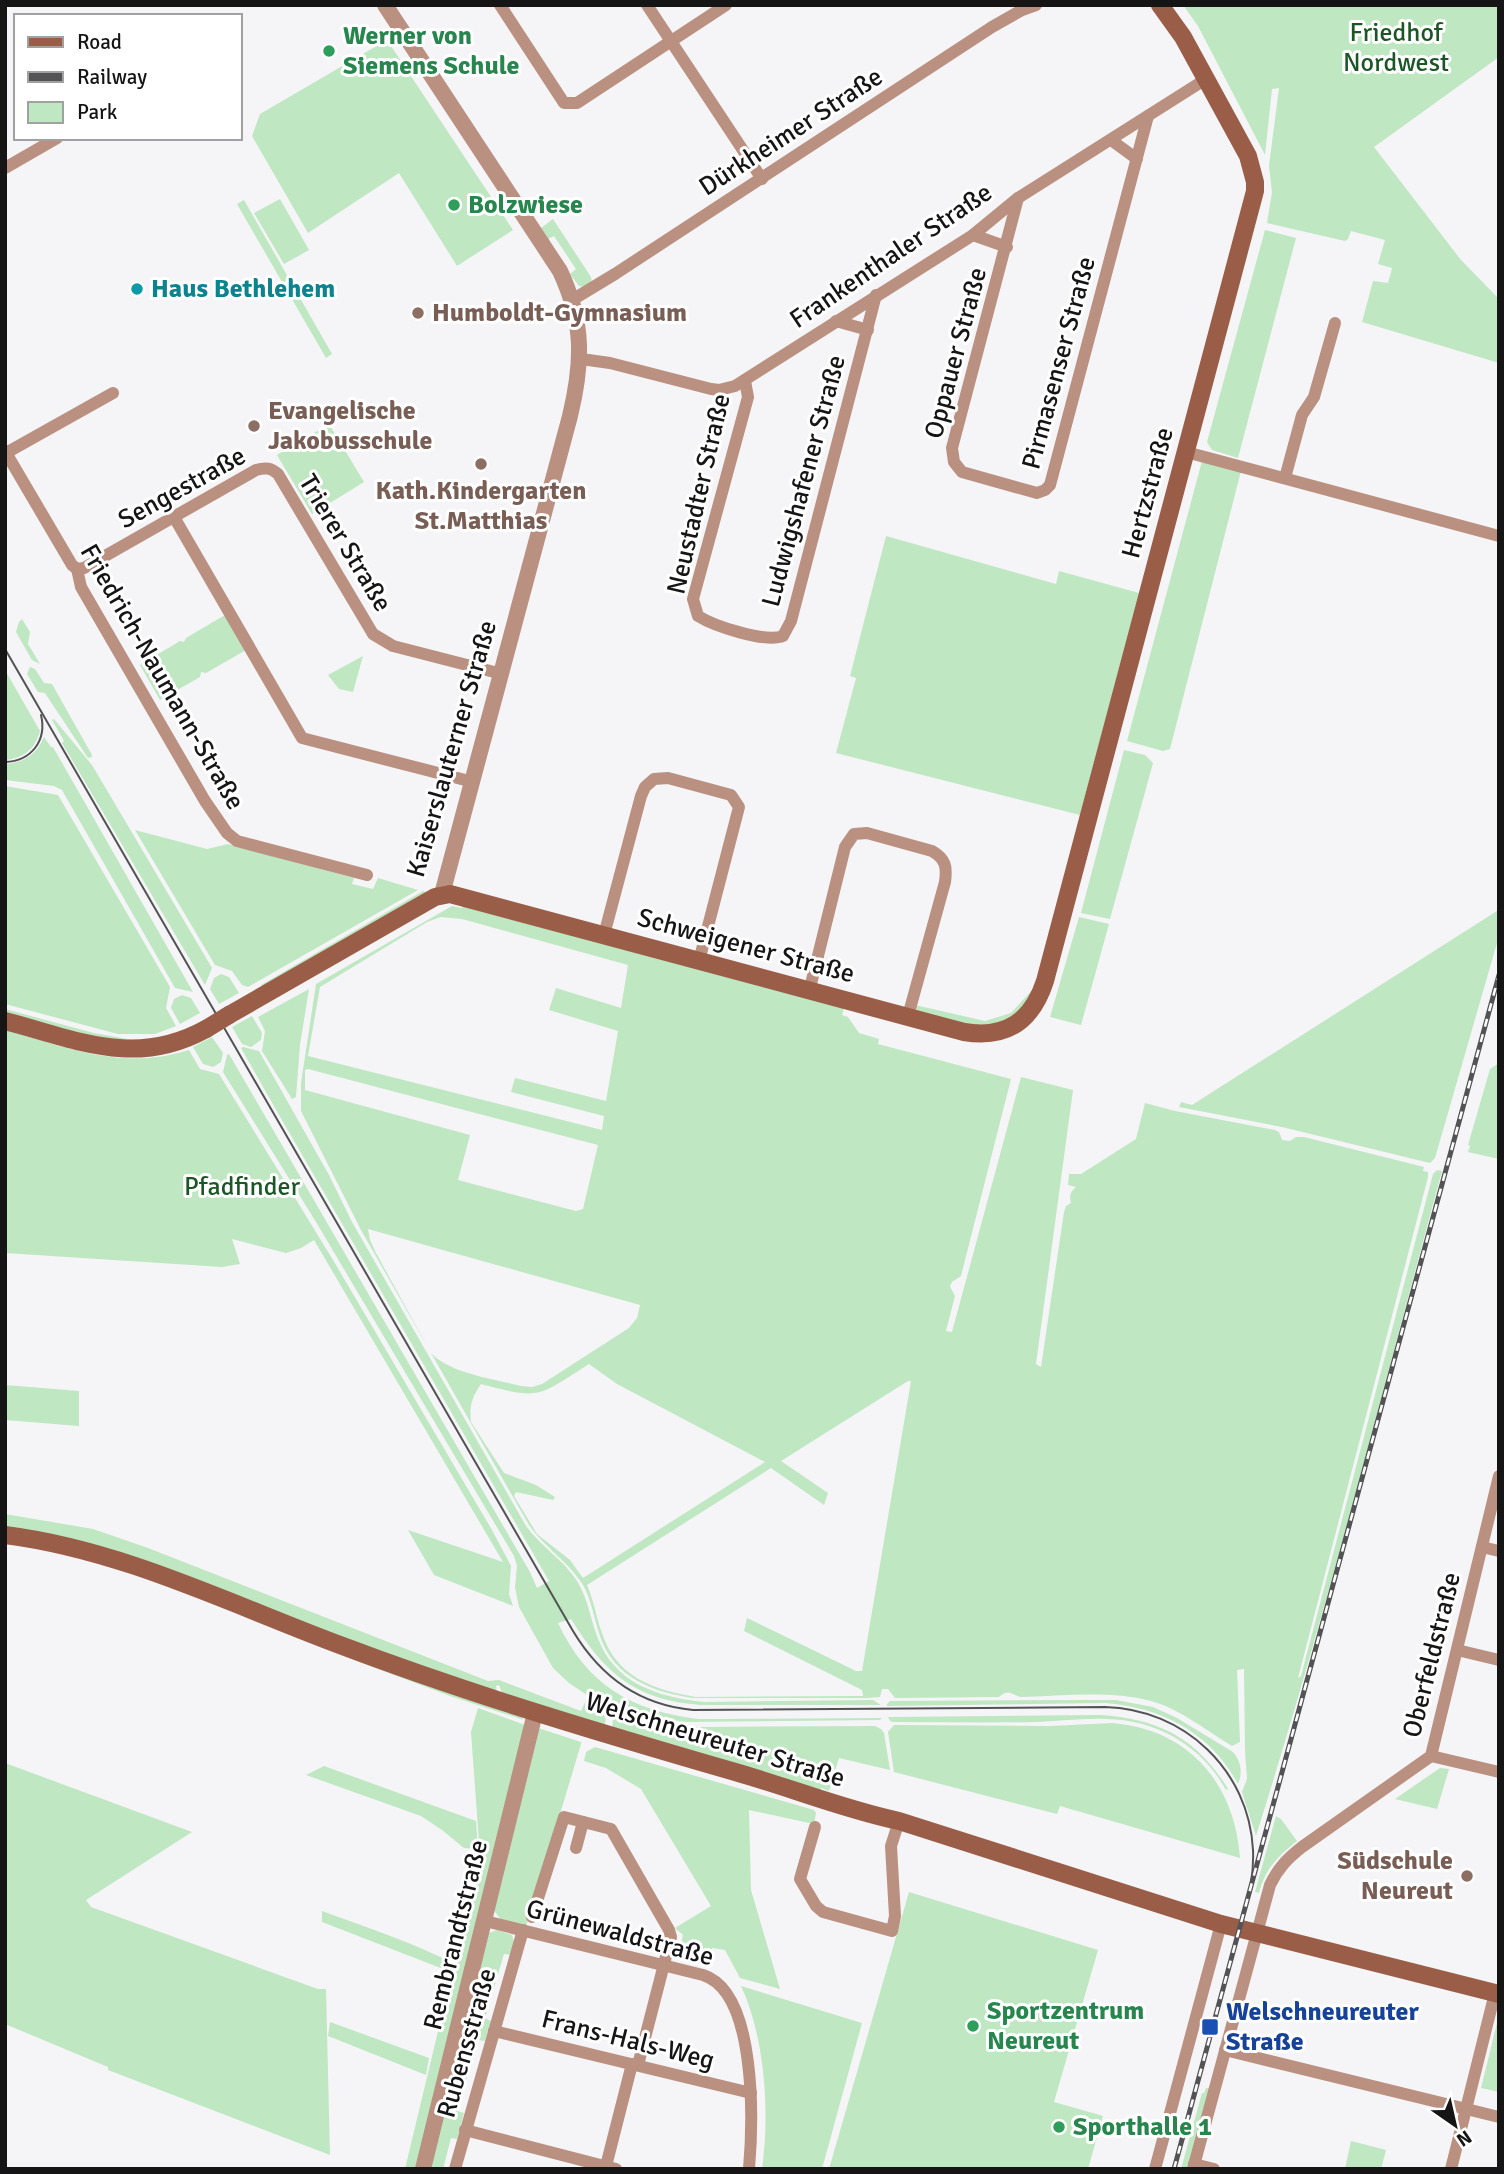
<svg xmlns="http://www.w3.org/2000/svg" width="1504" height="2174" viewBox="0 0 1504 2174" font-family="Signika,sans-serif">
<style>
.green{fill:#bee7c2;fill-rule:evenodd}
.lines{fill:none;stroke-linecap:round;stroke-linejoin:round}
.minor{stroke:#ba9080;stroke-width:12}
.tertiary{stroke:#ba9080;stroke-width:16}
.secondary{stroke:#9a5e48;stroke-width:18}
.tram{stroke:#535355;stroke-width:2}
.rail-casing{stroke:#535355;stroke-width:5}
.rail{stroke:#fff;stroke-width:2.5;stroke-dasharray:8;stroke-linecap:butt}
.secondary-bridge{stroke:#9a5e48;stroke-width:18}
.leisure-dot{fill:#2e9e5b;stroke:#fff;stroke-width:2.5}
.culture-dot{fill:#0f9aa8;stroke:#fff;stroke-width:2.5}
.education-dot{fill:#8d6e63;stroke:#fff;stroke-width:2.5}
.transit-dot{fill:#1a4fb4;stroke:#fff;stroke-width:2.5}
.labels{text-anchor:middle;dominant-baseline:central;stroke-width:6;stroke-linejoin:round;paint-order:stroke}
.park-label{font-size:26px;fill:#1c5627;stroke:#fff}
.leisure-label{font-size:26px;font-weight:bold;fill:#27864d;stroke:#fff;text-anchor:start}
.street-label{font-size:26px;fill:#151516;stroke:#fff}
.culture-label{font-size:26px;font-weight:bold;fill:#0d838f;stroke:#fff;text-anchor:start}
.education-label{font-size:26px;font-weight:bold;fill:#785e54;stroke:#fff;text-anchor:start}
.transit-label{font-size:26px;font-weight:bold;fill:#164399;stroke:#fff;text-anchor:start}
</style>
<rect width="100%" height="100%" fill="#f5f5f8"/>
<g class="green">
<path d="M1183,5H1499V57L1374,147L1461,260L1499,299V363L1362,322L1373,281L1388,283L1392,268L1378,264L1385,240L1351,231L1348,239L1345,241L1267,223L1272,192L1269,166L1279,88L1272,89L1265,155L1198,26Z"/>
<path d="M387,40L513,230L457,266L399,173L308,233L252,136L260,114Z"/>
<path d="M280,199L309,250L284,264L254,213Z"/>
<path d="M244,200L332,354L326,358L237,204Z"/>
<path d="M553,219L591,277L592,283L585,287L579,286L570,274L576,269L554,236L548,239L541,228Z"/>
<path d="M1265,230L1296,238L1238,458L1212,450L1207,442Z"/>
<path d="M329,424L364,482L312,514L277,455Z"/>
<path d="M1202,461L1241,471L1170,749L1163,751L1127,741Z"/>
<path d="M886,536L1056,584L1059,571L1139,593L1080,815L836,753L856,678L850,676Z"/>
<path d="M225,615L246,650L206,673L201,672L200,677L160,700L140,665L180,641L184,642L186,638Z"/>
<path d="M22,619L30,632L28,644L40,664L32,660L16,632L19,622Z"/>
<path d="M363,656L353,692L339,689L328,675Z"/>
<path d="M30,667L35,669L44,683L52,684L92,755V757L88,758L45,693L38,692L27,674Z"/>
<path d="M5,670L40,731C35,749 24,758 5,760Z"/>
<path d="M54,719L92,765L212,968L205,985L62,743L64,741L52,720Z"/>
<path d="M44,737L51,747H53L193,992L175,988L62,790L54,786L5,780V764C24,763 37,754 44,737Z"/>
<path d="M1124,750L1145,755L1153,763L1110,919L1081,913Z"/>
<path d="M5,786L58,795L170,987L166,1008L176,1026L155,1034H118L5,1004Z"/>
<path d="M135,830L207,849L228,844L354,878L352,884L373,889L378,878L418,890L248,987L242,985L232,971L215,965Z"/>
<path d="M423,891L429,893L262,986L261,985Z"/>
<path d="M452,906L462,908V906L542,928L543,925L844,1008L842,1015L848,1017L859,1033L879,1039L878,1044L1011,1079L961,1276L952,1282L950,1286L955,1296L946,1331L952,1332L1021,1077L1073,1090L1036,1364L1041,1367L1064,1212L1066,1206L1071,1203C1069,1196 1070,1192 1076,1187L1068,1185L1069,1174H1081L1136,1139L1145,1103L1175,1111L1275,1130L1279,1132L1282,1140L1290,1141L1296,1137H1304L1424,1167L1423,1171L1428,1172V1177L1298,1678L1301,1676L1433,1174L1437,1170L1442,1171C1382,1393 1325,1617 1256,1836L1242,1792L1247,1779L1245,1752L1244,1669L1237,1670L1240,1742L1232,1746C1207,1731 1180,1709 1151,1701C1110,1690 1062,1696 1020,1697C1010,1693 1008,1689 999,1697L895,1698L888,1689H882L880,1697L867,1698H693C653,1692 614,1678 600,1636C594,1619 592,1601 583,1585C568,1561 545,1548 529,1525L361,1230L301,1111V1083L316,984ZM441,917L462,919L628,965L621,1008L556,988L549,1010L618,1031L606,1101L515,1078L511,1092L604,1116L602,1130L308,1056L320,987L427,922ZM308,1069L598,1145L583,1209L576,1211L458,1180L470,1135L305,1090V1070ZM368,1229L640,1305L637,1318L629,1328L542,1384L532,1387L521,1386C494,1379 449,1373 431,1353L376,1253L370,1240ZM589,1364L617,1384L765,1462L583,1578L570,1560L537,1534L514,1496L516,1492L553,1500L555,1497L536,1485L504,1473L471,1422C469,1406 472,1397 481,1384C541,1400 537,1397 589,1364ZM908,1381H911L862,1671H856L747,1618L744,1631L862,1690L863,1696L696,1697C654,1690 616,1677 602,1633C596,1617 594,1601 587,1585L771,1468L824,1505L828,1493L781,1461Z"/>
<path d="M1497,911H1499V936L1435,1158L1430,1163L1282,1127L1179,1107L1181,1102L1192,1105Z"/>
<path d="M1079,917L1109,924L1081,1025L1050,1017Z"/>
<path d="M221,974L229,977L239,993L219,1004L210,989L214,978Z"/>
<path d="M1036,986L1025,1010L988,1030L917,1011L915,1005L985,1021L1011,1013Z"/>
<path d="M309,989L300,1045L296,1097L292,1099L262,1051L265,1031L258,1017Z"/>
<path d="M182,995L191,998L200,1013L180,1024L171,1008L174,999Z"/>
<path d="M5,1009L94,1033L139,1041L107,1040L5,1014Z"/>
<path d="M252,1016L262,1033L261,1040L251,1047L242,1044L232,1027Z"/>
<path d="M5,1030C70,1048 122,1071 189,1050L200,1069L219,1074L333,1260L492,1530L511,1566L509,1594L513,1606L434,1575L408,1530L503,1562L314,1240L301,1248L286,1253L232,1239L240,1264L222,1267L5,1253Z"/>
<path d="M212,1037L223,1053L221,1062L213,1067L203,1064L193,1047Z"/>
<path d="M243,1047L259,1051L329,1175L352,1222L526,1526C541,1547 563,1559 577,1581C588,1599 590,1617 597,1636C614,1684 658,1697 704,1702L873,1700L881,1705H701C635,1700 605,1674 571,1619L558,1623C587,1685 632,1711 698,1719L882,1718L880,1720L682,1722L612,1705L587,1695L569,1683L553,1668L519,1607L515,1587L517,1566L514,1556L316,1222L223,1072L227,1055L229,1054L530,1572L537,1588L549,1581L275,1108L241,1048Z"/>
<path d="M1499,1063V1159L1468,1152L1470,1146L1468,1145L1490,1069Z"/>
<path d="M5,1385L79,1391V1426L5,1420Z"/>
<path d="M5,1514L93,1529L148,1548L488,1681L499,1680L581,1711L586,1700C598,1706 610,1712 604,1727L503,1695L499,1685L496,1686L497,1693L5,1530Z"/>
<path d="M321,1643L520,1716L524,1720L450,1696L320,1647Z"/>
<path d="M1088,1700H1116L1153,1707L1177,1718L1233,1752C1241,1761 1243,1773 1238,1784C1211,1733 1161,1707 1105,1703L887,1706V1704L890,1701Z"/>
<path d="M478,1708L525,1725L418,2169H405L480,1856L471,1732Z"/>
<path d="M622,1712L663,1724L692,1727L875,1726L881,1729L884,1733L890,1770L839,1758L829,1791L821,1788L820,1791L612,1729L613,1718Z"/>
<path d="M1100,1715C1159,1719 1197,1738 1228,1789L1226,1790C1202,1746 1157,1720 1107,1719C1084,1718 1061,1721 1038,1722C990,1723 941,1722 893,1722L890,1721L888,1717Z"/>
<path d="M1112,1723C1189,1729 1235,1784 1240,1858L1060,1806L1057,1814L894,1772L888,1732L894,1725L1050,1726Z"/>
<path d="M538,1728L581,1742V1744L526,1927L501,1920L493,1909Z"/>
<path d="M595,1747L814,1810L816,1813L814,1824L749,1810L751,1890L780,1989L740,1978L725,1950L712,1948L709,1957L680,1949L683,1935L675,1928L711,1906L641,1789L606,1768L584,1761L586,1752Z"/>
<path d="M5,1763L192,1832L86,1900L91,1907L318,1989H326L330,2155L108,2070V2067L5,2024Z"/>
<path d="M324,1766L476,1821L478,1849L464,1848L442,1830L421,1816L306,1775Z"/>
<path d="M1440,1768L1449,1769L1437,1809L1395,1799Z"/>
<path d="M1276,1816L1281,1819L1297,1841C1278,1856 1265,1869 1259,1893L1255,1892Z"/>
<path d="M909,1892L1098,1950L1054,2102L1103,2116L1088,2169H829Z"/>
<path d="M322,1911C366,1927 411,1942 453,1963L451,1972L322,1922Z"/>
<path d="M497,1930L512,1935L514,1942L511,1955L504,1954L485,2018L491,2021L485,2041L478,2040L457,2111L464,2113L457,2139L451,2138L443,2169H429L489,1933Z"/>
<path d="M741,1986L862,2023L822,2169H762C770,2113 765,2037 741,1986Z"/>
<path d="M1499,2015V2092L1481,2088Z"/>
<path d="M330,2022L429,2058L426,2075L328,2036Z"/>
<path d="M1206,2088H1210L1189,2169H1181L1202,2093H1204Z"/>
<path d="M1351,2141L1386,2150L1381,2169H1345Z"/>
</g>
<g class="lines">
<g class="minor">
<path d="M500,5L564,103H577L726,5"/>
<path d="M647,5L762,179"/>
<path d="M1111,140L1137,159"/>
<path d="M5,168L57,138"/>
<path d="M1018,198L952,448L954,462L962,472L1037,493L1045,490L1050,485L1148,116"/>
<path d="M973,235L1007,247"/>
<path d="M572,300L615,274L992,27L1022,10L1036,5"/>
<path d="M836,321L868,330"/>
<path d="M581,359L610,363L711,389L719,390L735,386L973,235L1018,198L1206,79"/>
<path d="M745,381L748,397L693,599L698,616C714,626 765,643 783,636L791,621L876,295"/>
<path d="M5,451L72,565L77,569L81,587L205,801L227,833L237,841L367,875"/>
<path d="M1186,452L1499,536"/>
<path d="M6,453L113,393"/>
<path d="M1285,478L1302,415L1314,397L1335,323"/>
<path d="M174,517L302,738L473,782"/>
<path d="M77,569L84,568L256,470C266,467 271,468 278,474L373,634L393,646L502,674"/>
<path d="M604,935L641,796L645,787L654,779L668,778L731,795L739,807L699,961"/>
<path d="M809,992L845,847L854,834L867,833L932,851C946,859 947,867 945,882L908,1016"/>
<path d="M1482,1547L1499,1551"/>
<path d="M1457,1650L1499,1660"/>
<path d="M1431,1756L1499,1772"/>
<path d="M815,1827L800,1879L816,1906L823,1912L892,1931L895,1916L891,1846L899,1821"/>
<path d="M576,1848L583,1822"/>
<path d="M532,1917L564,1817L611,1829L669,1930L671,1937L638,2065"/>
<path d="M485,1921L703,1975C757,1992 753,2122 749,2169"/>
<path d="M494,2031L751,2093"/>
<path d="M1225,2050L1499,2117"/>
<path d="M465,2130L616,2169"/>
<path d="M1194,2164L1214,2169"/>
<path d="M606,2166L632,2064"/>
<path d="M455,2169L523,1930"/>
<path d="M1155,2169L1221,1924"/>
<path d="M1193,2169L1270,1885C1278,1868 1288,1858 1302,1847L1431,1756L1499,1476"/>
<path d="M1451,2169L1495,1993"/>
</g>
<g class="tertiary">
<path d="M385,5L560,271C584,322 583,362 570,416L442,894"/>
<path d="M423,2169L535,1713"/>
</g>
<g class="secondary">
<path d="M229,1015L435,897L450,894L964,1032C1006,1039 1032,1021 1045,981L1255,191V182L1248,156L1183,37L1160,5"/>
<path d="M5,1021C78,1040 135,1068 206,1029"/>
<path d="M5,1535C123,1550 230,1604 340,1645C472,1695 607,1735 742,1774C794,1789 846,1810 899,1821L1221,1924L1499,1994"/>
</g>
<g class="tram">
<path d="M5,649L573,1631C600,1676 639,1705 693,1710L1105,1707C1184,1709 1249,1770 1253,1850C1254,1871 1250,1893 1244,1914"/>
<path d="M5,762C32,761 47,740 41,715"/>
</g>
<g class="rail-casing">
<path id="rail" d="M1174,2169L1499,975"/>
</g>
<use href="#rail" class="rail"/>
<path class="secondary-bridge" d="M206,1029L229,1015"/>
</g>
<g class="leisure-dot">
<circle cx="329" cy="51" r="7"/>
<circle cx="454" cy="205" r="7"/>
<circle cx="973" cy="2026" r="7"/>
<circle cx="1059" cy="2127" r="7"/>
</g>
<circle class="culture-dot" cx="137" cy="289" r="7"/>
<g class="education-dot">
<circle cx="418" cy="313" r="7"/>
<circle cx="254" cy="426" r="7"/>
<circle cx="481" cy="464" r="7"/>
<circle cx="1467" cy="1876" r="7"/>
</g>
<rect class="transit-dot" x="1201" y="2018" width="18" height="18" rx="3.5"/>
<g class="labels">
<g class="park-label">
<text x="1396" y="33">Friedhof<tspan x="1396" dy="30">Nordwest</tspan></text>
<text x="242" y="1187">Pfadfinder</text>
</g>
<g class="leisure-label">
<text x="343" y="36">Werner von<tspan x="343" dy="30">Siemens Schule</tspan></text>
<text x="468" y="205">Bolzwiese</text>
<text x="987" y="2011">Sportzentrum<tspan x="987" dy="30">Neureut</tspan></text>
<text x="1073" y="2127">Sporthalle 1</text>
</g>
<g class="street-label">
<text transform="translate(791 132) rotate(-33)">Dürkheimer Straße</text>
<text transform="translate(891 256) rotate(-34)">Frankenthaler Straße</text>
<text transform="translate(956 353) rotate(-75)">Oppauer Straße</text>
<text transform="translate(1059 363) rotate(-75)">Pirmasenser Straße</text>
<text transform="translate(804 481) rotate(-75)">Ludwigshafener Straße</text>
<text transform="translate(182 488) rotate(-29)">Sengestraße</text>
<text transform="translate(1148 493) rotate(-75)">Hertzstraße</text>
<text transform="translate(699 494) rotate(-77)">Neustadter Straße</text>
<text transform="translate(345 543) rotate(59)">Trierer Straße</text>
<text transform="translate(162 677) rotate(60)">Friedrich-Naumann-Straße</text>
<text transform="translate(452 749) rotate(-74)">Kaiserslauterner Straße</text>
<text transform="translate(746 946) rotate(15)">Schweigener Straße</text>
<text transform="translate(1432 1655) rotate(-76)">Oberfeldstraße</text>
<text transform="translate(715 1740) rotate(17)">Welschneureuter Straße</text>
<text transform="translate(620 1933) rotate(15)">Grünewaldstraße</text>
<text transform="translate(456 1935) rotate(-76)">Rembrandtstraße</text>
<text transform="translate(628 2040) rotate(14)">Frans-Hals-Weg</text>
<text transform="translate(467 2043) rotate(-74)">Rubensstraße</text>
</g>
<g class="culture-label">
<text x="151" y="289">Haus Bethlehem</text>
</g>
<g class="education-label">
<text x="432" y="313">Humboldt-Gymnasium</text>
<text x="268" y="411">Evangelische<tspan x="268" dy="30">Jakobusschule</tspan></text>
<text x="481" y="491" text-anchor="middle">Kath.Kindergarten<tspan x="481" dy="30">St.Matthias</tspan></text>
<text x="1453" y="1861" text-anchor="end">Südschule<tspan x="1453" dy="30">Neureut</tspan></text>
</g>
<g class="transit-label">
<text x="1226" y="2012">Welschneureuter<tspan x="1226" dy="30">Straße</tspan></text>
</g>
</g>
<rect width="1504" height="2174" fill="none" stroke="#151516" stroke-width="14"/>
<rect x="14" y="14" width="228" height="126" fill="#ffffff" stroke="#a1a1a2" stroke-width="2"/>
<rect x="28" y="37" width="35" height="10" fill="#9a5e48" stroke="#a1a1a2" stroke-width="2"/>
<text x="77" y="49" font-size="21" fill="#151516">Road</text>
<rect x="28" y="72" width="35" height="10" fill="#535355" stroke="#a1a1a2" stroke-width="2"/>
<text x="77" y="84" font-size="21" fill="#151516">Railway</text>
<rect x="28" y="102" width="35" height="21" fill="#bee7c2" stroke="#a1a1a2" stroke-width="2"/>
<text x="77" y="119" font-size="21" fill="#151516">Park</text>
<g transform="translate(1455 2125) rotate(146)" stroke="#ffffff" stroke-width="5" paint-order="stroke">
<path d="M0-5L12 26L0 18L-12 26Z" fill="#151516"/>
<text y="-10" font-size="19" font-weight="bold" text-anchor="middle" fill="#151516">N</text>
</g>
</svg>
